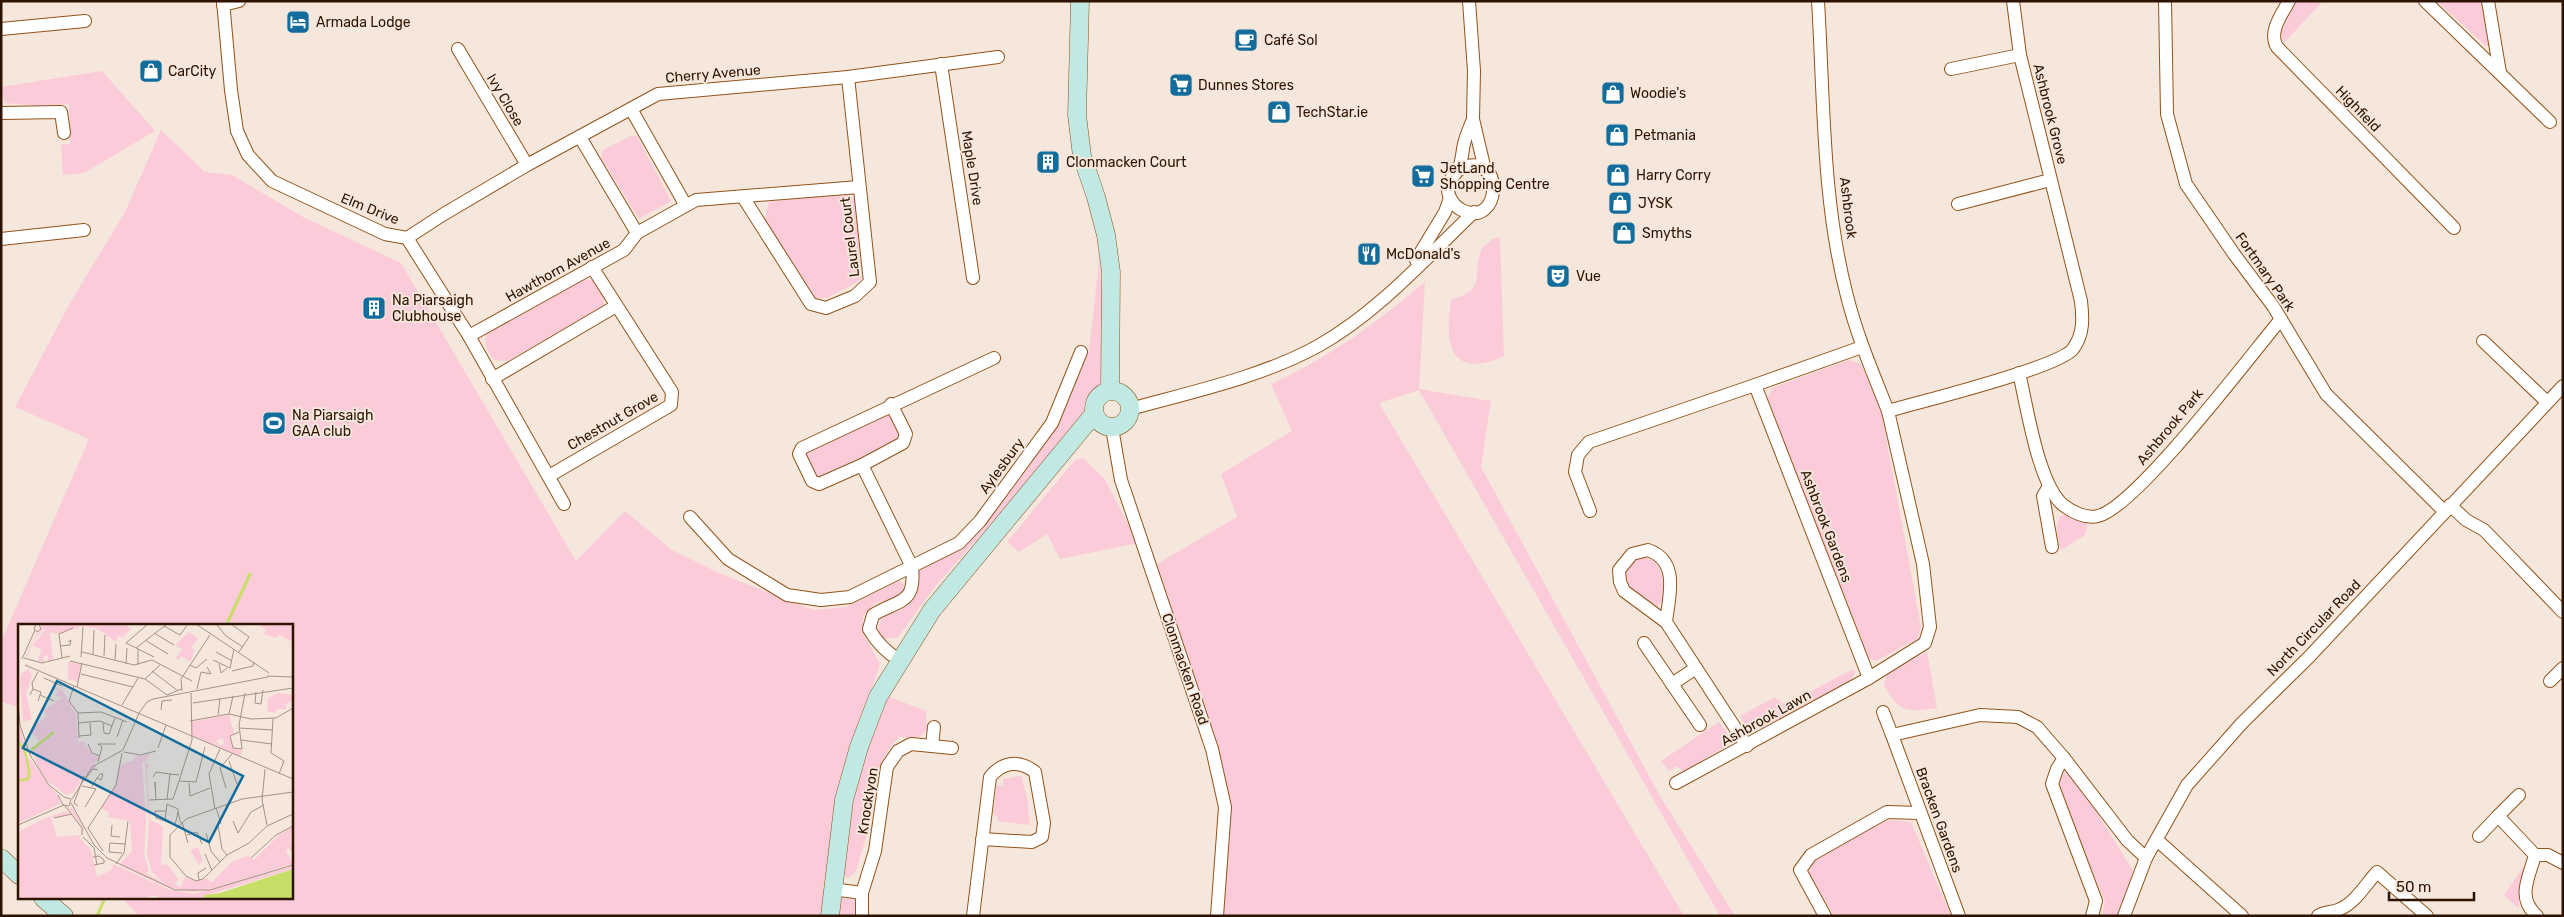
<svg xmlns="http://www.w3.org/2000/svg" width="2564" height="917" viewBox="0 0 2564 917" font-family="Rubik,sans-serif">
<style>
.green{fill:#fbcbd9}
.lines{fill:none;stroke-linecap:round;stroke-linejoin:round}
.stream{stroke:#c7de67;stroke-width:3}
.street-casing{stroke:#915319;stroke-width:14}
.secondary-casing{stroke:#915319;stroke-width:19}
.street{stroke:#fff;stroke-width:12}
.secondary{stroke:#bfe9e2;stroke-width:18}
.labels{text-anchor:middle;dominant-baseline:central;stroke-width:4;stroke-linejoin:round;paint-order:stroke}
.poi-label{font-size:14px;fill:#2e1400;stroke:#f5e7dc;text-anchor:start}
.street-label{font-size:14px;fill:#2e1400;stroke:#f5e7dc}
.inset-river{fill:none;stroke:#c7de67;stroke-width:2.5}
.inset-road{fill:none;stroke:#a59384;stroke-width:1}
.view{fill:#126c9c;fill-opacity:0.15;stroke:#126c9c;stroke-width:2.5}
.inset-edge{fill:none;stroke:#2e1400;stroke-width:2.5}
</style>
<rect width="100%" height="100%" fill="#f5e7dc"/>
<g class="green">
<path d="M2297,1H2323L2284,43L2281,32Z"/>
<path d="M2437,1H2481L2483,13H2486L2489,46H2486Z"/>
<path d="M102,71L155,131L84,173L63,175L61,144H70L69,104L40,106L5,103L1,87Z"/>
<path d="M161,130L205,172L232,175L303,217L401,263L576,561L625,511L672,550L721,574L813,610L846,607L899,581L904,584L903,591L891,600L876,602L863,616L864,635L880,664L838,786L824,916H139L122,898H291V626H19V708L1,701V642L89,439L15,407L70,303L125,212Z"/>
<path d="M631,136H637L671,201L639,219L601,157L603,150Z"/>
<path d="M847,193L856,200L861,280L827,298H815L765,220L769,202Z"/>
<path d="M1500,237L1504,356C1451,380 1444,345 1451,302L1452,299C1488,290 1471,274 1482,248L1493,239Z"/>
<path d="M1100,253L1104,373L1098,387L1087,401L1082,422L937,584L898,637L883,639L878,629L881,619C904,607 922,601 919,571L962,547L1056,426L1089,351Z"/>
<path d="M580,278L595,281L604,297V306L508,361L494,360C486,348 481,341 490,329Z"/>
<path d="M1425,282L1419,389L1491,401L1481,467L1660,796L1735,916H1720L1419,390L1379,403L1684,916H1223L1229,807L1157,564L1237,517L1221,474L1292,431L1271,384C1330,357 1375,324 1425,282Z"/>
<path d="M1849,360L1861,364L1881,410L1921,627L1917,639L1876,661L1868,658L1767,400L1772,388Z"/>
<path d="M884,414L892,415L900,435L898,441L821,478L815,477L806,457L807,450Z"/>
<path d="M1083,458L1104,478L1138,543L1060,559L1047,534L1019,552L1007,542L1075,460Z"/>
<path d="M2066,515L2088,523L2085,535L2061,550C2057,538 2054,529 2060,516Z"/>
<path d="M1636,556C1664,556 1663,579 1663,600L1656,607C1647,601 1619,587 1624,573C1625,567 1632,561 1636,556Z"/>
<path d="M1927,652L1937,708C1907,712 1898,713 1884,684L1887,673Z"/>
<path d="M1853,669L1855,673L1850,681L1762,728L1746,726L1740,716L1775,697L1785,705Z"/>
<path d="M887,696L926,711L927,730L920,737H899C873,764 876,789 869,823C866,840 860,856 856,872L848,878L837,869L862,752Z"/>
<path d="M1719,722L1728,734L1725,747L1684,772L1677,766L1669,771L1661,761Z"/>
<path d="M2069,771L2075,777L2133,871L2119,916H2102L2105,902L2062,797L2059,781L2062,773Z"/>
<path d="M1021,776L1027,797L1030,825L998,821V816L993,815L997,785L1003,786V779Z"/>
<path d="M1888,820L1911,822L1951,916H1834L1809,872L1814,859Z"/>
<path d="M2526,863L2520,888L2519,909L2504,895Z"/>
<path d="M841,898L856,900V916H839Z"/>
</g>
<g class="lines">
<g class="stream">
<path d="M226,626L250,574"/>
<path d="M97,916L105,898"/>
</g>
<g class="street-casing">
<g id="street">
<path d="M223,1L231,90L237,131L248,155L272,181L385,234L407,238L469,336L564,504"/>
<path d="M1469,1L1474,71L1473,119L1485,170"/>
<path d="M1818,1C1824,99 1822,201 1847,296C1857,336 1873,373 1888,411C1919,402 2058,368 2073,349C2084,334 2083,318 2081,301L2020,55L2013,1"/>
<path d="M2165,1L2167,114L2186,184L2234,254L2273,306L2326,394L2445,512"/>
<path d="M2289,1C2282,14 2268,32 2277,47L2454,228"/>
<path d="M2425,1L2550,122"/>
<path d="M2488,1L2500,73"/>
<path d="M223,5L239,1"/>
<path d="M1,29L85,21"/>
<path d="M458,49L527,165"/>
<path d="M941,64L973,278"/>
<path d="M1951,69L2020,55"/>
<path d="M631,109L685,204"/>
<path d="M1,113L61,112L64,133"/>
<path d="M580,137L637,233"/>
<path d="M1458,170C1507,145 1502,233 1460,209C1452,204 1447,195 1448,186C1449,179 1454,176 1458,170C1462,163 1462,152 1464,144C1466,135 1470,127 1473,119"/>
<path d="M743,197L811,304L826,308L855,296L870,282L848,77"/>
<path d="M1958,204L2050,180"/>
<path d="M407,238L444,214L527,165L658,94L848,77L998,57"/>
<path d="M1,239L84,230"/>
<path d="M1416,260L1445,212L1450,198"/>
<path d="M469,336L624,250L637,233L696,200L859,187"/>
<path d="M2483,341L2547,402"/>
<path d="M1862,347L1755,385L1869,678"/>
<path d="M2019,373C2027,406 2038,484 2063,505C2072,512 2086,519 2098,516C2136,507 2250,356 2281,319"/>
<path d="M492,379L616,306"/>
<path d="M1130,409C1191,392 1262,377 1318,346C1377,313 1426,258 1474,212"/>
<path d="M1112,428L1121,480L1212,749L1225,807L1217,916"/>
<path d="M862,465L903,443L906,434L891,404"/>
<path d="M549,476L671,405L672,392L592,267"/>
<path d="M2049,486L2043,496L2052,547"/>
<path d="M2450,505L2466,520L2484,530L2563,612"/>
<path d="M1590,511L1575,472L1578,455L1589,442L1755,385"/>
<path d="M690,517L728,559L787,595L821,600L850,597L959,543L980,521L1052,423L1081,352"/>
<path d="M1666,622C1669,596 1680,561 1648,550L1632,554L1619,570L1620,582L1624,591L1666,622L1747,746"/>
<path d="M1644,643L1700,725"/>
<path d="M899,660C886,652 877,643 869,629L873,615C899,599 916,605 912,567L862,465L819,484L812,481L799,454L802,448L994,358"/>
<path d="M2550,681L2563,668"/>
<path d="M1672,684L1696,668"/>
<path d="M1883,712L1892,735"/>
<path d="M932,746L934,727"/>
<path d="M2064,758L2057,769L2052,784L2096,901L2092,916"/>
<path d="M1676,783L1869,678L1925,643L1930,627L1923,564L1888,411"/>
<path d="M2498,816L2519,795"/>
<path d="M2479,836L2498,816L2535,855C2529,878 2516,897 2537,916"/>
<path d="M2157,840L2242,916"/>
<path d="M2535,855H2548L2563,863"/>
<path d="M832,889L862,893V916"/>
<path d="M862,893L875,851L887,767L898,751L911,744L952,748"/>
<path d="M973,916L990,777C1003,761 1020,760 1035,772L1044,823L1042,837L1032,842L982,839"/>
<path d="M1825,916L1800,870L1811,855L1887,812L1919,813"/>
<path d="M1959,916L1892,735L1980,715L2018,717L2037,727L2064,758L2127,840L2146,858"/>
<path d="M2124,916L2146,858L2187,785L2242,723L2309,657L2563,386"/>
<path d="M2318,916C2325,911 2333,913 2340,909C2355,903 2366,884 2377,872L2427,916"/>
</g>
</g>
<g class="secondary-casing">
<g id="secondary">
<path d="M1080,1L1077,115L1082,156L1096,197L1106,235L1111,272L1110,391"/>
<circle cx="1112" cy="409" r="18"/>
<path d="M1,858L19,875"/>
<path d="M43,898L64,916"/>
<path d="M830,916L844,800L859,747L878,697L932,610L1094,414"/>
</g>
</g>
<use href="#street" class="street"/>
<use href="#secondary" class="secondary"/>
</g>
<defs>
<g id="hotel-square" transform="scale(1.25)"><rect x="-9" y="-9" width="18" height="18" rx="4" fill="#126c9c" stroke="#f5e7dc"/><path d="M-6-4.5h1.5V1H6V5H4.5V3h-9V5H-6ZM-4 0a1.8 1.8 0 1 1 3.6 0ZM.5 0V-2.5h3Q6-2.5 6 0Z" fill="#fff"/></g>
<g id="cafe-square" transform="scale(1.25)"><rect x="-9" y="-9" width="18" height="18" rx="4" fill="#126c9c" stroke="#f5e7dc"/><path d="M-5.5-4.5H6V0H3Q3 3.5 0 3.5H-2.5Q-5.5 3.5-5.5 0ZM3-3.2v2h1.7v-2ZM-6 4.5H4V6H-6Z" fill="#fff"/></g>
<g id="shop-square" transform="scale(1.25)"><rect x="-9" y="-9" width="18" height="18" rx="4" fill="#126c9c" stroke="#f5e7dc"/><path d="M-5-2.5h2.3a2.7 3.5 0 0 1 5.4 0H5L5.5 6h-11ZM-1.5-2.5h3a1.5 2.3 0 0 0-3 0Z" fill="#fff"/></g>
<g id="supermarket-square" transform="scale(1.25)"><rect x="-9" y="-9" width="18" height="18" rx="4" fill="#126c9c" stroke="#f5e7dc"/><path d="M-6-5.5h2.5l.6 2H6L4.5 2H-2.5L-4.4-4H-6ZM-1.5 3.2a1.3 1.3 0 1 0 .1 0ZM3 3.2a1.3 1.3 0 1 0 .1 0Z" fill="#fff"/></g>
<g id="building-square" transform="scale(1.25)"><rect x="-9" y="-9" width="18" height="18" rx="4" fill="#126c9c" stroke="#f5e7dc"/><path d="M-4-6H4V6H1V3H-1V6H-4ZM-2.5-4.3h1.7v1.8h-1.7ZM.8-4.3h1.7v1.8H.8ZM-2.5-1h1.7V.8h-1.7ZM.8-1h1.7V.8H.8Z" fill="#fff"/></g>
<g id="restaurant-square" transform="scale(1.25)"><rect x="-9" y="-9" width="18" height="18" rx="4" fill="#126c9c" stroke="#f5e7dc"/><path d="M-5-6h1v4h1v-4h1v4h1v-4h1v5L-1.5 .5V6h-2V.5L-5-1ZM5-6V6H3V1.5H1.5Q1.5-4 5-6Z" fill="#fff"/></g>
<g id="theatre-square" transform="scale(1.25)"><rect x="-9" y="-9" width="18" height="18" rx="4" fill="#126c9c" stroke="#f5e7dc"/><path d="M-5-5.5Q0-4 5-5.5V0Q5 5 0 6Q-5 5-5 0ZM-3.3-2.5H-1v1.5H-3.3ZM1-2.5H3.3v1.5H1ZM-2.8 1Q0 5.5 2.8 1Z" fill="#fff"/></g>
<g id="stadium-square" transform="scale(1.25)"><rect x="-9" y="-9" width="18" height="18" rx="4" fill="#126c9c" stroke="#f5e7dc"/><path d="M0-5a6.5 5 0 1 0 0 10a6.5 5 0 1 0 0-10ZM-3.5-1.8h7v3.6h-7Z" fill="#fff"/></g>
</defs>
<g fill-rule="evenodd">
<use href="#hotel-square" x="298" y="22"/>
<use href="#cafe-square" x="1246" y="40"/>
<use href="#shop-square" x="151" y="71"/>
<use href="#supermarket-square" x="1181" y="85"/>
<use href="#shop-square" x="1613" y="93"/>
<use href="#shop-square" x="1279" y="112"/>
<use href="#shop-square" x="1617" y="135"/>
<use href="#building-square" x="1048" y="162"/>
<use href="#shop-square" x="1618" y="175"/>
<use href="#supermarket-square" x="1423" y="176"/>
<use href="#shop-square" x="1620" y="203"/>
<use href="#shop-square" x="1624" y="233"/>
<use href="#restaurant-square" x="1369" y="254"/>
<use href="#theatre-square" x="1558" y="276"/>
<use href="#building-square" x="374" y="308"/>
<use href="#stadium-square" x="274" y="423"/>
</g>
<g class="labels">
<g class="poi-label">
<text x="316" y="22">Armada Lodge</text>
<text x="1264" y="40">Café Sol</text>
<text x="168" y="71">CarCity</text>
<text x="1198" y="85">Dunnes Stores</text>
<text x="1630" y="93">Woodie's</text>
<text x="1296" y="112">TechStar.ie</text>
<text x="1634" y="135">Petmania</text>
<text x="1066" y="162">Clonmacken Court</text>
<text x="1440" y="168">JetLand<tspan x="1440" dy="16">Shopping Centre</tspan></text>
<text x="1636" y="175">Harry Corry</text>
<text x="1638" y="203">JYSK</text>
<text x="1642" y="233">Smyths</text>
<text x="1386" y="254">McDonald's</text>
<text x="1576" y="276">Vue</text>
<text x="392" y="300">Na Piarsaigh<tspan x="392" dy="16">Clubhouse</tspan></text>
<text x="292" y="415">Na Piarsaigh<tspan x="292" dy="16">GAA club</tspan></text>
</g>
<g class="street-label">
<text transform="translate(713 74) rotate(-5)">Cherry Avenue</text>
<text transform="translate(505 100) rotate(59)">Ivy Close</text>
<text transform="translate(2358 109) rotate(46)">Highfield</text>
<text transform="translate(2050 114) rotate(76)">Ashbrook Grove</text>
<text transform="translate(972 168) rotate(81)">Maple Drive</text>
<text transform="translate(1848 208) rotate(83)">Ashbrook</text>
<text transform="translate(370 209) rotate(22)">Elm Drive</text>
<text transform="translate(850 237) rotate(-97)">Laurel Court</text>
<text transform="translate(558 270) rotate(-29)">Hawthorn Avenue</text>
<text transform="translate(2265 272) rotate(55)">Fortmary Park</text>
<text transform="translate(613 421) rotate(-30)">Chestnut Grove</text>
<text transform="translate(2170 427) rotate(-50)">Ashbrook Park</text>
<text transform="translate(1002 466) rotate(-54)">Aylesbury</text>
<text transform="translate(1826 526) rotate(69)">Ashbrook Gardens</text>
<text transform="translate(2314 628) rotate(-46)">North Circular Road</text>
<text transform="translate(1185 669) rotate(71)">Clonmacken Road</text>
<text transform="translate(1766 718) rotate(-29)">Ashbrook Lawn</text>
<text transform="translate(868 801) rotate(-81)">Knocklyon</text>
<text transform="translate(1939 820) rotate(70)">Bracken Gardens</text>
</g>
</g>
<g transform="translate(18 624)">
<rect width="275" height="275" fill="#f5e7dc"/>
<path d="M24,0H107L113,5L105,13L107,18L105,14L100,12L98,18L80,5L64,2L41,10L32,8L35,36L30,38V31L25,33L26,38H19L24,25L14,22L27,6L25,4L24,7L16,15L9,34L8,32L17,12L23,6ZM241,0H275V18L261,11L258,14L246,10L248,6ZM171,8L180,14L173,24L176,26L173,38L163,32L161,36L158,34L164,25L157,21ZM50,38L63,40L60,58L50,55ZM10,45L14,51L8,71L14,95L5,98L2,56L3,50ZM36,63L44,66L58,91L60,119L65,117L75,131L83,132L68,150L77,140L79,144L67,151L55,169L48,171L30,157L20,144L14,125L22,118L12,106L29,92L25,87L45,73L37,72L40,67ZM260,69L274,71V77L267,80L268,85H258V89L249,87L250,74ZM211,91L216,109L211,112L216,125L225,126L222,133L196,121L199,117L201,122L206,120L205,114L198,117L195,121L174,112L173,98ZM0,95L9,132L41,173L42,180L0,199ZM132,130L127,138L132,141L129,146L132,196L145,203L143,241L149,240L160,255L157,261L163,263L167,253L178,257L189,254L193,259L214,238L231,231L233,235H237L262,210L275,203L272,218H275V228L270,224L268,227L275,240L191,266L173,268L149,263L101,241L114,227L112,197L90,193L91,189L83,184L98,161L102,141L116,136L117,132ZM124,138H127L131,199L129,230L134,248L146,259L127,249L131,247L126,230L128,197ZM49,183L54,184L66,204L62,214L73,226L79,253L93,246L95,240L150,265L175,270L275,242V245L186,272V275H141L138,271L124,275H0V208L27,194L49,187L51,191L33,194L39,213L63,211L64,203ZM180,223L185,236L181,241L172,226Z" fill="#fbcbd9" fill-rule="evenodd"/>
<path d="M275,245V275H186V271L202,269Z" fill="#c7de67"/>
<path class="inset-river" d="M0,117L7,127L11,147L10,155L0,157M13,126L36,108"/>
<path class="inset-road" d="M18,0L16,5L19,8L23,5L21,0M130,0L108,19L136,33M178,0L251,49M213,0L231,13L221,28M199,1L208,12L225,23M146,2L162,11L170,0M136,9L156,21M127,16L150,30M42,22L52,21L53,16L50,18M118,24L149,0M64,28L116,41L134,36L174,57M198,28L214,37M75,30L76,6M86,32L87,11M63,33L65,3M6,34L24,39L52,32M44,34L41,10L55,4M4,35L17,6M97,36L98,20M195,36L212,44L216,25M52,37L127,55L149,71L163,65M108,40L109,24M201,40L203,49L209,44M7,41L275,155M120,41V25M172,41L178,44L189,35M0,46V74M134,47L160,67M214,47L235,42L236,38M63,50L115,63M249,52L275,53M26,54L44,62M127,55L142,41M56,62L51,77L60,89L61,114M59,63L64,39M15,65L14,59L20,48M179,65L183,48L193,50L189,43M164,67L163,55L192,11M238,68L237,79L243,80L245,66M173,69L174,116L161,157L178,158L187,123M12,71L15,65L23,68L20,77M22,71L36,77M0,78L2,101L12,131L31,161L46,173M175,79L275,64M104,81L120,54M143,86L144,77L154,76M60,89L83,88L109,98M121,89L129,78L135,75L250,53M211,90L215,72M200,91L202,74M255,95L253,129L266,137L261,150M172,97L211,90L233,95L258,94L275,84M60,99L82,97L94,102M85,99L86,109L91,110L97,94M221,104L255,106M221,108L212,112L215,124L224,125L221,101L227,69M61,112L73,111L72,99M99,113L105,96M223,116L254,120M70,120L74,129L82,132M140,124L148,101M105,126L121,89M106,128L122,131L138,127M211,137L219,160M80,138L84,123L80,120H98M247,145L244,176L249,201M135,153L138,148L152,150M68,154L75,145L80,146M171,159L172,172L192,164M64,162L78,165L67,183M74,163V162L79,154L82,150H85L83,156L79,154M137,164V158L138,176M208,164L202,144L214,130M275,168L224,175L168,195L152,211V233L168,252L178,257L185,255L209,231L231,219L249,202L275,190M40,171L45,181L51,182L53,175L46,173M54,175L74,143L105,126M149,175L152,150L161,151M131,176L155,175L161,157M53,179L76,221L89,234L157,266H192L275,241M47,182L64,204V211M60,182L56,179L66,152M198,184L203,199L199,200M197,185L191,150L202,125M160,188L157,201L147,197L149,180L160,185V188L162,197L163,199M36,194L54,190M147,197L138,194L137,187H148M215,197L220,209L233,188L246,181M164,198L170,219M0,201L46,181M94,201L93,212L102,213M200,201L204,225L209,231M188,209L193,227L202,238M169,211L179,208L184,220M65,213L76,224L79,241M85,227L70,204L98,161L104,129M104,229L91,228L92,219L107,220M187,230L194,247M75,233L81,232L86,236V239L76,241M233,234L258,211L275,202M98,240L106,229L110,197M181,256L180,249L188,244"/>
<path class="view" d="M39,57L225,152L191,218L5,124Z"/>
<rect width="275" height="275" class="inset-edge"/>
</g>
<rect width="2564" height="917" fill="none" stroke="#2e1400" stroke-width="5"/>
<path d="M2389 892v8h85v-8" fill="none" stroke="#2e1400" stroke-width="2.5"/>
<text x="2396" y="892" font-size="15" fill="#2e1400" stroke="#f5e7dc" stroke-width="4" paint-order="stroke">50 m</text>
</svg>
